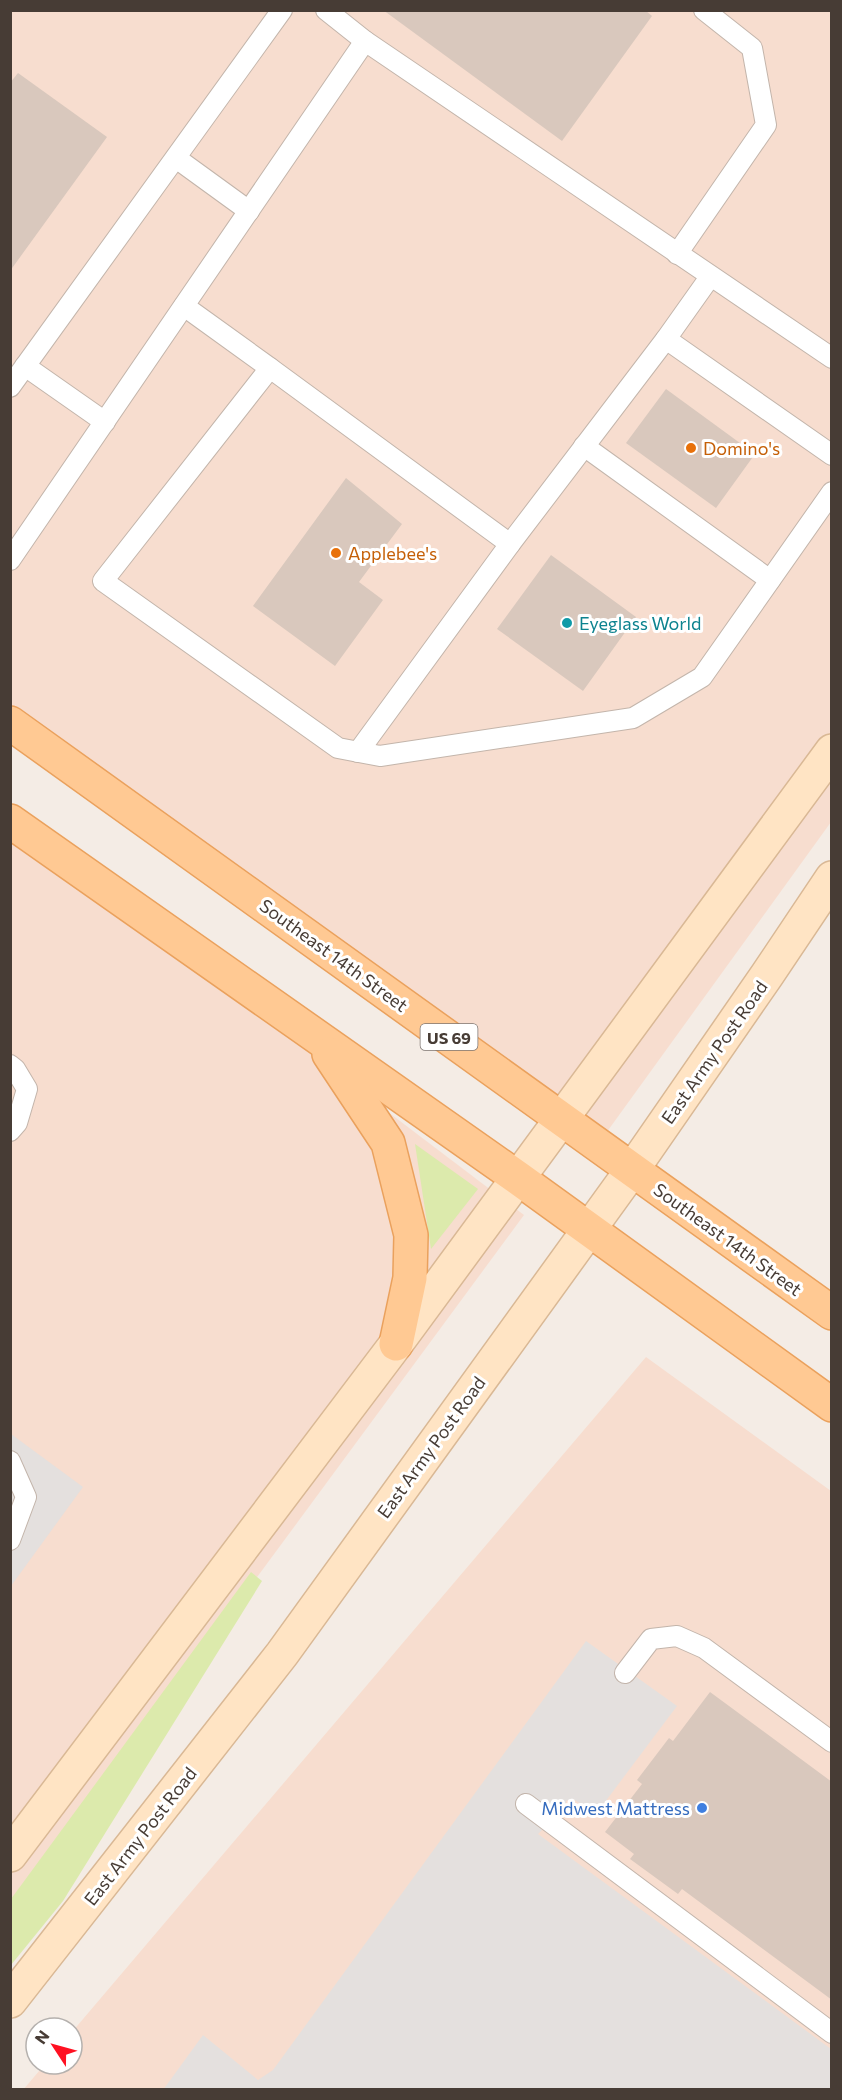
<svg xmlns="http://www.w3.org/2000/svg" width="842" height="2100" viewBox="0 0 842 2100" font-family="Commissioner,sans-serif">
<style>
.commercial{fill:#f7ddcf}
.green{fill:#dceaac}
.parking{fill:#e4e0de}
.building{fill:#d9c8bd}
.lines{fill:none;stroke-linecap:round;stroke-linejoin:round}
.lane-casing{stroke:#c3b5ab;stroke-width:22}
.secondary-casing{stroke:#d9b895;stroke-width:36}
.primary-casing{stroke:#eaa15d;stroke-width:36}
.lane{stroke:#fff;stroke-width:20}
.secondary{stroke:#ffe4c4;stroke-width:33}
.primary{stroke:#ffc993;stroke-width:33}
.food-dot{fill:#e8710a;stroke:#fff;stroke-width:2}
.culture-dot{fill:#0f9aa8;stroke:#fff;stroke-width:2}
.shop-dot{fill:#3f7fe0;stroke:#fff;stroke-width:2}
.labels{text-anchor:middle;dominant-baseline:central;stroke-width:6;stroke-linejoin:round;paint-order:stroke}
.shield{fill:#fff;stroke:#7e7672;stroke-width:1.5}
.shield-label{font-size:16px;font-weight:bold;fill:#473c35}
.food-label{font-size:18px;fill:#c56008;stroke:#fff;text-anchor:start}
.culture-label{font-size:18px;fill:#0d838f;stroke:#fff;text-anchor:start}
.street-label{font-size:18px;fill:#473c35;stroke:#fff}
.shop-label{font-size:18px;fill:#366cbe;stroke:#fff;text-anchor:end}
</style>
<rect width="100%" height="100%" fill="#f4ece5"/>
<g class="commercial">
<path d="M11,11H831V822L596,1147L11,726Z"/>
<path d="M11,826L524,1215L11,1911Z"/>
<path d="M646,1357L831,1491V2089L23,2090L45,2064H72V2032Z"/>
</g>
<g class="green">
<path d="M415,1144L478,1189L431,1249Z"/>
<path d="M251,1572L262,1581L63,1901L11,1965V1899Z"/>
</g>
<g class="parking">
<path d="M11,1434L83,1487L11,1586Z"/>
<path d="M586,1641L677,1706L596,1814L575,1800L571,1799L566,1801V1806L538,1834L831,2049V2089L163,2090L203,2035L258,2080L273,2070Z"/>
</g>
<g class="building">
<path d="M383,10H645L652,16L562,141Z"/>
<path d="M18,73L107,137L10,271V83Z"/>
<path d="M666,389L755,454L716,508L626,443Z"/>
<path d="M346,478L402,524L359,582L383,600L335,666L253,606Z"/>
<path d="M551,555L636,617L583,691L497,629Z"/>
<path d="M710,1692L832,1782V2000L682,1889L678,1894L630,1859L634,1854L605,1832L642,1784L637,1780L669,1738L673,1741Z"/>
</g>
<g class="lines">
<g class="lane-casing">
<g id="lane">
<path d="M326,10L365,41"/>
<path d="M176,158L249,211"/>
<path d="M677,254L766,125L752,48L704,10"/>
<path d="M184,306L270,368L103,581L338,748L380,756L633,718L702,677L832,492"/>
<path d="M666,339L832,455"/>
<path d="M25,366L105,422"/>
<path d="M270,368L510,544L666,339L710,277"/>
<path d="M10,387L282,10"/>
<path d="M584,446L770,580"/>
<path d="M10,560L365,41L832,358"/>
<path d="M358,752L510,544"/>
<path d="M10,1065L15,1069L27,1089L17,1123L10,1131"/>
<path d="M10,1461L26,1497L10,1540"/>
<path d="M625,1673L651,1639L677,1636L704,1648L832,1742"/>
<path d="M526,1804L832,2033"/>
</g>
</g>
<g class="secondary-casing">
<g id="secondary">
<path d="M10,1855L396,1344L832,751"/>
<path d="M10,2001L282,1654L632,1170L767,975L832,878"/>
</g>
</g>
<g class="primary-casing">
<g id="primary">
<path d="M10,723L832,1313"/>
<path d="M10,821L518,1178L832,1405"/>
<path d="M329,1054L388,1143L411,1235L410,1278L396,1344"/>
</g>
</g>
<use href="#lane" class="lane"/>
<use href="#secondary" class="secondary"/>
<use href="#primary" class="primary"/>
</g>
<g class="food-dot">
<circle cx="691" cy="448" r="6"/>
<circle cx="336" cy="553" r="6"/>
</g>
<circle class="culture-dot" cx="567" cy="623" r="6"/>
<circle class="shop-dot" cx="702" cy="1808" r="6"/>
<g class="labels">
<rect class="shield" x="420.5" y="1024" width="57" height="26" rx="4.5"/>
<g class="shield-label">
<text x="449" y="1037">US 69</text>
</g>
<g class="food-label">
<text x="703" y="448">Domino's</text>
<text x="348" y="553">Applebee's</text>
</g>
<g class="culture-label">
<text x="579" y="623">Eyeglass World</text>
</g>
<g class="street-label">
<text transform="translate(334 955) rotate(36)">Southeast 14th Street</text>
<text transform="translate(714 1052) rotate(-55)">East Army Post Road</text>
<text transform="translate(728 1239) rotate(36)">Southeast 14th Street</text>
<text transform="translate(431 1447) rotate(-54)">East Army Post Road</text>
<text transform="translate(140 1836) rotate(-52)">East Army Post Road</text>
</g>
<g class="shop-label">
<text x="690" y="1808">Midwest Mattress</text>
</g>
</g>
<rect width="842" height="2100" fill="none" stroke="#473c35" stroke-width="24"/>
<g transform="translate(54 2046) rotate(306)"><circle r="28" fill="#ffffff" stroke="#b5b1ae" stroke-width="1.5"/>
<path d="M0-4.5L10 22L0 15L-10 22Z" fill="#ff1122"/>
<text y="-9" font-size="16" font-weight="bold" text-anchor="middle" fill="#473c35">N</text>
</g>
</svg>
